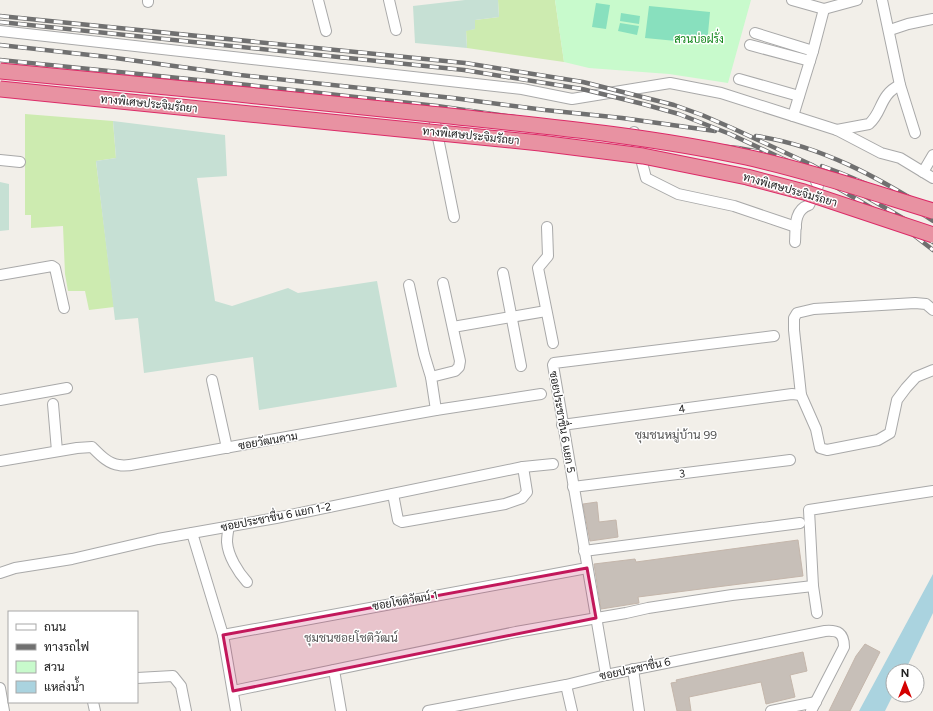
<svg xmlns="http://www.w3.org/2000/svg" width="933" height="711" viewBox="0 0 933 711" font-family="Figtree,Sarabun,sans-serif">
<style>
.grass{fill:#cdebb0}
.wetland{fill:#c6e0d4}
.park{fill:#c8facc}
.pitch{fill:#88e0be}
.water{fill:#aad3df}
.building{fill:#c7bfb8;stroke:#c4b6ab}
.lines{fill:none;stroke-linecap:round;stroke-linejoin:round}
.minor-casing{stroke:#a9a9a9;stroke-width:12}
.minor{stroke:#fff;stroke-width:10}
.rail-casing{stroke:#707070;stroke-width:4.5}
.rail{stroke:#fff;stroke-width:3;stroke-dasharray:9;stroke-linecap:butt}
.highway-bridge-casing{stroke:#dc2a67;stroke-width:17;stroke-linecap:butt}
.highway-bridge{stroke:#e892a2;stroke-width:15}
.marked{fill:#c2185b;fill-opacity:0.2;stroke:#c2185b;stroke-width:3;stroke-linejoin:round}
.labels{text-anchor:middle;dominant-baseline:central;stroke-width:3;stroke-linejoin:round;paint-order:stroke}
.park-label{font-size:11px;fill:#0c8416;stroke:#fff}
.street-label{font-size:11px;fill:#222;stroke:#fff}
.neighbourhood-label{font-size:12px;fill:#555;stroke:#fff}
</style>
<rect width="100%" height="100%" fill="#f2efe9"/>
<g class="grass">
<path d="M498,0H555L564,62L467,48L466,30L475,29V20L499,17Z"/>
<path d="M25,114L113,121L116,158L96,161L114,307L89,310L85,291H68L65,274L63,226L31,228V215H25Z"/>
</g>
<g class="wetland">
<path d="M465,0H498L499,17L475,20V29L466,31L467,48L415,43L413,6Z"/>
<path d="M113,121L225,135L227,176L197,178L215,301L232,306L288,288L298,293L377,281L397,387L259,410L253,357L144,373L138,318L115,320L96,161L116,158Z"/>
<path d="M0,182L9,184V230L0,231Z"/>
</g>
<path class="park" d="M555,0H751L728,83L669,74L589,68L564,62Z"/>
<g class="pitch">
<path d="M596,3L610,5L606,29L592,27Z"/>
<path d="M649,6L710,12L707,44L645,38Z"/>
<path d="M621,13L640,16L639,24L620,21Z"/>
<path d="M620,23L639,26L637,35L618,31Z"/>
</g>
<path class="water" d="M933,574V613L905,671H893V695L885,711H859Z"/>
<g class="building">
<path d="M597,502L599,522L616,520L618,537L590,541L583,504Z"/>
<path d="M798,540L803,576L638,597L639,603L601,609L594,564L635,559L636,562Z"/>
<path d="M865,644L880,652L850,711H829L856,656Z"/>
<path d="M803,652L807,671L790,675L795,697L766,704L761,682L689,697L691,711H677L671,683L677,682L676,680Z"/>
</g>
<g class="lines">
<g class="minor-casing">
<g id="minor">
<path d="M318,0L326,31"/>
<path d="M389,0L396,30"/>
<path d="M792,0L824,9L857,0"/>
<path d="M882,0L900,85L915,133"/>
<path d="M148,2V0"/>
<path d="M890,30L908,24L933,19"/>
<path d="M0,31L522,89L572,99L670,83L721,93L837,130L881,153L900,158L933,178"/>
<path d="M755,33L813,51"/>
<path d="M750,45L810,61"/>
<path d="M739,79L799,96"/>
<path d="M433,113L454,217"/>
<path d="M793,116L813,51L824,9"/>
<path d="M837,130L869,124C883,112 879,95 900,85"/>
<path d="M634,132L646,178L678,194L734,206L796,227"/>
<path d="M0,160L20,162"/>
<path d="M923,172L933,155"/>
<path d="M547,227L548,256L538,268L553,343"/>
<path d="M795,242C796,229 793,210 809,205L818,186L812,172"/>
<path d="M503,273L521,366"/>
<path d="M0,275L52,266L55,268L64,308"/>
<path d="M409,285L424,354L431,377"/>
<path d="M933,310L926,304L915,303L814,309L797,313L794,318V330L801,395L816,429L820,448L827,450L878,440L890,433L897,400L906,388L916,377L933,370"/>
<path d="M453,327L546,311"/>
<path d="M212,380L227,448"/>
<path d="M0,400L67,388"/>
<path d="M53,404L57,451"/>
<path d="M436,410L431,377L455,371L459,367L460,361L443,283"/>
<path d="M562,425L792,394L801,395"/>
<path d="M0,461L77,448L92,447C99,454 108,464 119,465C124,466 131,465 136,464L436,410L541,394"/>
<path d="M573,487L790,460"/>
<path d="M393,494L398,520L402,522L505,504L522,498L527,492L523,467"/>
<path d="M229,526C228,531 227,537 227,542C228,556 238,572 247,582"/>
<path d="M192,533L223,635L236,711"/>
<path d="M584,551L800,523"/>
<path d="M0,573L15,568L72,559L158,539L276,518L523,467L553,464"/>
<path d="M817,613L813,586L809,510L933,491"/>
<path d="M223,635L587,568"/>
<path d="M633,669L639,711"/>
<path d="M334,670L341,711"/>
<path d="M606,675L553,365L554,363L774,336"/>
<path d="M137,678L173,676L181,686L186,711"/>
<path d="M566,685L572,711"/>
<path d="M0,688L4,711"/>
<path d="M233,691L516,632L626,613L648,608L732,595L813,586"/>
<path d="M93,702L95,711"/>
<path d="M428,711L566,685L606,675L825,631C838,630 844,633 844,647L811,711"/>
<path d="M771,711L816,702"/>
</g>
</g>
<use href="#minor" class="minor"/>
<g class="rail-casing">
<g id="rail">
<path d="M0,16L465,63L583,82L674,105L702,115L732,128L812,165L906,220L933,242"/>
<path d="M0,22L464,70L582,89L643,104L679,114L730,134L809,171L902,226L933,250"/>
<path d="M0,45L108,57L240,75L453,98L545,110L622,118L715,131"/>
<path d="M0,60L248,85L437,106L521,118L634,138L738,148L760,152"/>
<path d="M756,136C820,145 879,178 933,212"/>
<path d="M822,166C861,180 899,198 933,221"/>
</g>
</g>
<use href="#rail" class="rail"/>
<g class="highway-bridge-casing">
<g id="highway-bridge">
<path d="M0,71C140,84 281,98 421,113C530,125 639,134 746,157C809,171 871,192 933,211"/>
<path d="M0,89L540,143L643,156L747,177L804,192L933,235"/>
</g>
</g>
<use href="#highway-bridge" class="highway-bridge"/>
</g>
<path class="marked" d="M587,568L596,618L233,691L223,635Z"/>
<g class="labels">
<g class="park-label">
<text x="699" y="39">สวนบ่อฝรั่ง</text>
</g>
<g class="street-label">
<text transform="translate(149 104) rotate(6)">ทางพิเศษประจิมรัถยา</text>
<text transform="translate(471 136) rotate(6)">ทางพิเศษประจิมรัถยา</text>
<text transform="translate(790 190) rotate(16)">ทางพิเศษประจิมรัถยา</text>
<text transform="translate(682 409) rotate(-8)">4</text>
<text transform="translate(562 422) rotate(80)">ซอยประชาชื่น 6 แยก 5</text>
<text transform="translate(268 441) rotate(-10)">ซอยวัฒนคาม</text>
<text transform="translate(682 474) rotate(-7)">3</text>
<text transform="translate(276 517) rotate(-11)">ซอยประชาชื่น 6 แยก 1-2</text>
<text transform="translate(405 601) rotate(-10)">ซอยโชติวัฒน์ 1</text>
<text transform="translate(635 669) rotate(-12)">ซอยประชาชื่น 6</text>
</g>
<g class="neighbourhood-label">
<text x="676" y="435">ชุมชนหมู่บ้าน 99</text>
<text x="351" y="638">ชุมชนซอยโชติวัฒน์</text>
</g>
</g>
<rect x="8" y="611" width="130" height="92" fill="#ffffff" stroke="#a7a7a7"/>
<rect x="16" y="624" width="20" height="6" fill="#ffffff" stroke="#a7a7a7"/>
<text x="44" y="631" font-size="12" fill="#222222">ถนน</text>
<rect x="16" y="644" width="20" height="6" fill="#707070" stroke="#a7a7a7"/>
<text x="44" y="651" font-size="12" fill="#222222">ทางรถไฟ</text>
<rect x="16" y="661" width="20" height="12" fill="#c8facc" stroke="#a7a7a7"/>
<text x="44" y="671" font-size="12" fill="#222222">สวน</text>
<rect x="16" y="681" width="20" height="12" fill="#aad3df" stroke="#a7a7a7"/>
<text x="44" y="691" font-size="12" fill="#222222">แหล่งน้ำ</text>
<g transform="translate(905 683)"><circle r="19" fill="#ffffff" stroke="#a7a7a7"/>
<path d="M0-3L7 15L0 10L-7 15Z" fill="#d40000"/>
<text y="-6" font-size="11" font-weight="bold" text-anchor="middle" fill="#222222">N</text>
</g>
</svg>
